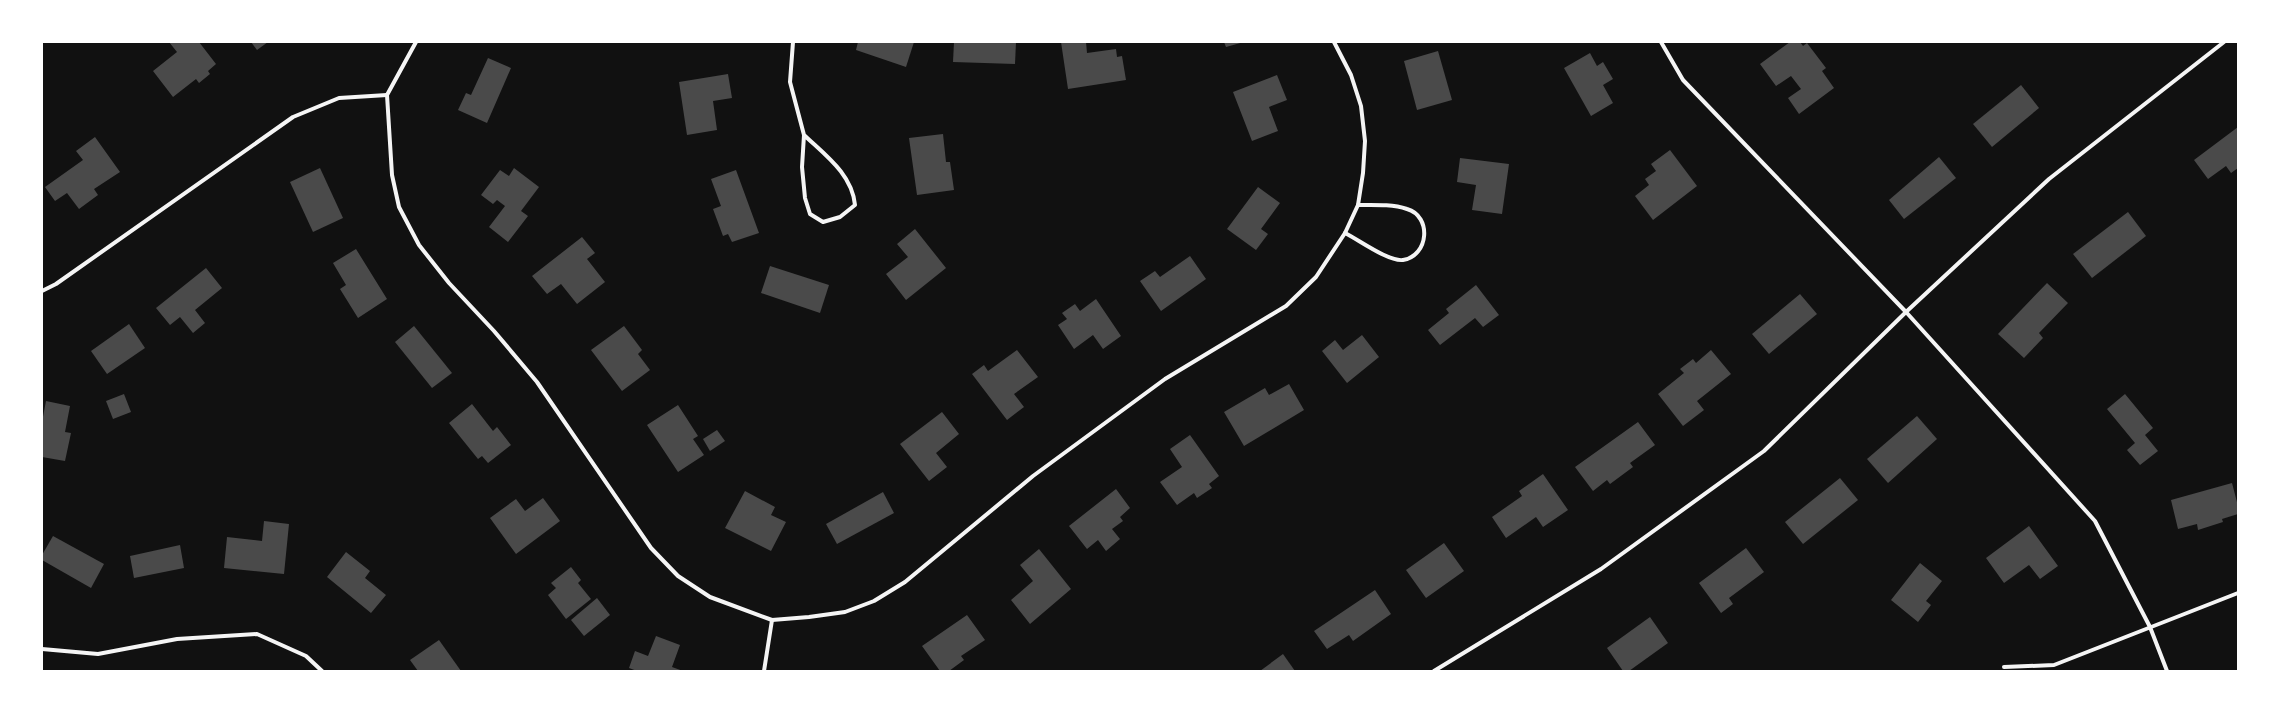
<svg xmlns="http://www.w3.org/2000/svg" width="2280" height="713" viewBox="0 0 2280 713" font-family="Montserrat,sans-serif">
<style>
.building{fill:#4a4a4a}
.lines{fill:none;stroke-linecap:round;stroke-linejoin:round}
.minor{stroke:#f5f5f5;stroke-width:4}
</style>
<rect width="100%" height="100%" fill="#111"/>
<g class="building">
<path d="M169,42H199L216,64L208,71L210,74L199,83L196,79L173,97L153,71L177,52Z"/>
<path d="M251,42H268L257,50Z"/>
<path d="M858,42H914L906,67L856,50Z"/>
<path d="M954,42H1016L1015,64L953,62Z"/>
<path d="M1061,42H1086L1087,53L1116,49L1117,57L1122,56L1126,80L1068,89Z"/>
<path d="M1224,42H1244L1226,47Z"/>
<path d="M1790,42H1800L1803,46L1807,43L1826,68L1822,71L1834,88L1799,114L1788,98L1801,89L1791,76L1776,86L1760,64Z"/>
<path d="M1438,51L1452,100L1417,110L1404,61Z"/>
<path d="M1590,53L1597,66L1603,62L1613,79L1603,85L1613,103L1591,116L1564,68Z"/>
<path d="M488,58L511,68L487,123L458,110L466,93L471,95Z"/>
<path d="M728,74L732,98L713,101L717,130L687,135L679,82Z"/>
<path d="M1277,75L1287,100L1269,107L1278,131L1252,141L1233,92Z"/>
<path d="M2021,85L2039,108L1992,147L1973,124Z"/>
<path d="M2238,127V168L2231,173L2226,166L2208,179L2194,160Z"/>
<path d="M943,134L946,162H950L954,190L917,195L909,138Z"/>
<path d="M95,137L120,172L94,189L98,195L79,209L67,193L55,201L45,187L83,160L76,151Z"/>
<path d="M1670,150L1697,186L1653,220L1635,196L1649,185L1645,179L1656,171L1651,164Z"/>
<path d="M1939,157L1956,178L1904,219L1889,200Z"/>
<path d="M1460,158L1509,164L1502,214L1472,210L1476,185L1457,182Z"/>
<path d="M320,168L343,218L313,232L290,182Z"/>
<path d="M514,168L539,187L521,211L528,216L508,242L489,227L505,206L497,200L493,204L481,195L500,170L509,176Z"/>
<path d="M736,170L759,233L732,242L728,234L723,236L713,209L721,206L711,179Z"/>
<path d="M1258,187L1280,203L1261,229L1268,234L1256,250L1227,229Z"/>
<path d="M2128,212L2146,236L2092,278L2073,254Z"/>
<path d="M915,229L946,268L906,300L886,274L908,257L897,244Z"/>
<path d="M582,237L595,253L587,259L605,282L577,304L561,284L547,294L532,276Z"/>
<path d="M356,249L387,299L358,318L340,289L346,285L333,263Z"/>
<path d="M1190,256L1206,279L1161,311L1140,281L1155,271L1160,277Z"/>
<path d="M770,266L829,285L820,313L761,293Z"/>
<path d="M206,268L222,288L195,310L205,323L193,333L180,317L170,325L156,308Z"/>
<path d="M2047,283L2068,303L2039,333L2043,338L2024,358L1998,334Z"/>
<path d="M1476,285L1499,315L1483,327L1475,318L1440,345L1428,330L1449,313L1446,309Z"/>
<path d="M1800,294L1817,314L1769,354L1752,334Z"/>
<path d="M1096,299L1121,336L1103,349L1093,335L1074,349L1058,325L1067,319L1062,313L1075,304L1080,311Z"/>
<path d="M129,324L145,348L107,374L91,351Z"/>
<path d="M414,326L452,373L432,388L395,342Z"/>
<path d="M624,326L642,350L638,354L650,370L622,391L591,350Z"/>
<path d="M1362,335L1379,357L1347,383L1322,351L1335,340L1343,350Z"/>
<path d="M1017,350L1038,377L1014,394L1024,407L1007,420L972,374L984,365L988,371Z"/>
<path d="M1711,350L1731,374L1697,401L1704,410L1683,426L1658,394L1684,373L1680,369L1693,359L1696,363Z"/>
<path d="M1289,384L1304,410L1244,446L1224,412L1265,388L1269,395Z"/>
<path d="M124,394L131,412L113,419L106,401Z"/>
<path d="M2125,394L2153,428L2145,435L2158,451L2140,465L2127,450L2135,443L2107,409Z"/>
<path d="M46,401L70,406L65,432L71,433L65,461L42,457V422Z"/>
<path d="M472,404L493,431L497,427L511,445L488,463L482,456L478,459L449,423Z"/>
<path d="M678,405L698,436L693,439L704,455L678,472L647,425Z"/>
<path d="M942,412L959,434L936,453L947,467L929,481L900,444Z"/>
<path d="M1917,416L1937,439L1888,483L1867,459Z"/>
<path d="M1638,422L1655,445L1630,463L1633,467L1610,484L1607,480L1593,491L1575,467Z"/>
<path d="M717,430L725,441L710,451L703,439Z"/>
<path d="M1190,435L1219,476L1209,484L1212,488L1197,498L1194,493L1177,505L1160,482L1182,467L1170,449Z"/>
<path d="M1543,474L1568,510L1543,527L1536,517L1506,538L1492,517L1522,496L1519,491Z"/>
<path d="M1840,478L1858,500L1803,544L1785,522Z"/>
<path d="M2232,483L2238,506V514L2222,519L2223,522L2198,530L2197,524L2178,529L2171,500Z"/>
<path d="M1116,489L1130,508L1120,517L1123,521L1112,529L1120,539L1106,551L1098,540L1087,549L1069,526Z"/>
<path d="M745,491L775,507L771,515L786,522L771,551L725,528Z"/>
<path d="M883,492L894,513L837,544L826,524Z"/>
<path d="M543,498L560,521L516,554L490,518L516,499L525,511Z"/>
<path d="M264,521L289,524L284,574L224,568L227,537L262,541Z"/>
<path d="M2029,526L2058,566L2040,579L2029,565L2004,583L1986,558Z"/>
<path d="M53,536L104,564L91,588L42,560V555Z"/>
<path d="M1444,543L1464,571L1426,598L1406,570Z"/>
<path d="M180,545L184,568L134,578L130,556Z"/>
<path d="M1746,548L1764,572L1729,598L1733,604L1721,613L1699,583Z"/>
<path d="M1039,549L1071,589L1030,624L1011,600L1033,581L1020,565Z"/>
<path d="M346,552L370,571L365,578L386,595L371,613L327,577Z"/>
<path d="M1920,563L1942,581L1926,601L1931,605L1918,622L1891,600Z"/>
<path d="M571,567L581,580L578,583L591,599L566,619L548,595L556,588L551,583Z"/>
<path d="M1375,590L1391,614L1353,641L1349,635L1327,649L1314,631Z"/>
<path d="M597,598L610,615L584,636L571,620Z"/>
<path d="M967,615L985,640L961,656L964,660L949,671H940L922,646Z"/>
<path d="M1650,617L1668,643L1629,671H1623L1607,648Z"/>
<path d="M656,636L680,645L672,667L683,671H637L629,668L635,651L648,656Z"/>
<path d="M439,640L461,671H418L410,660Z"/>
<path d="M1283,654L1295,671H1260Z"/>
</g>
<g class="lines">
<g class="minor">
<path d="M793,42L790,82L804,135L802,167L805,198L810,214L823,222L840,217L855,205C852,174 825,155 804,135"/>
<path d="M1661,42L1683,80L1906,312L2095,521L2150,627L2167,671"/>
<path d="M387,95L392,175L399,207L419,245L449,283L494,331L537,382L651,548L678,576L710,597L772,620L809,617L845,612L874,601L905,582L1033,476L1165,379L1286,306L1316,277L1345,233L1358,205L1363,173L1365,141L1361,106L1351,75L1334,42"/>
<path d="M387,95L416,42"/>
<path d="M1345,233C1359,240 1389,262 1403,260C1429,256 1432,216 1407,209C1392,204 1374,205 1358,205"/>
<path d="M42,291L56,284L293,117L339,98L387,95"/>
<path d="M42,649L98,654L177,639L257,634L306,656L322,671"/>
<path d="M2004,667L2054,665L2238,593"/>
<path d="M764,671L772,620"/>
<path d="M1434,671L1601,569L1764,451L1906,312L2049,179L2224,42"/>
</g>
</g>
<rect width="2280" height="713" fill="none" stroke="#ffffff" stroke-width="86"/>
</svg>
